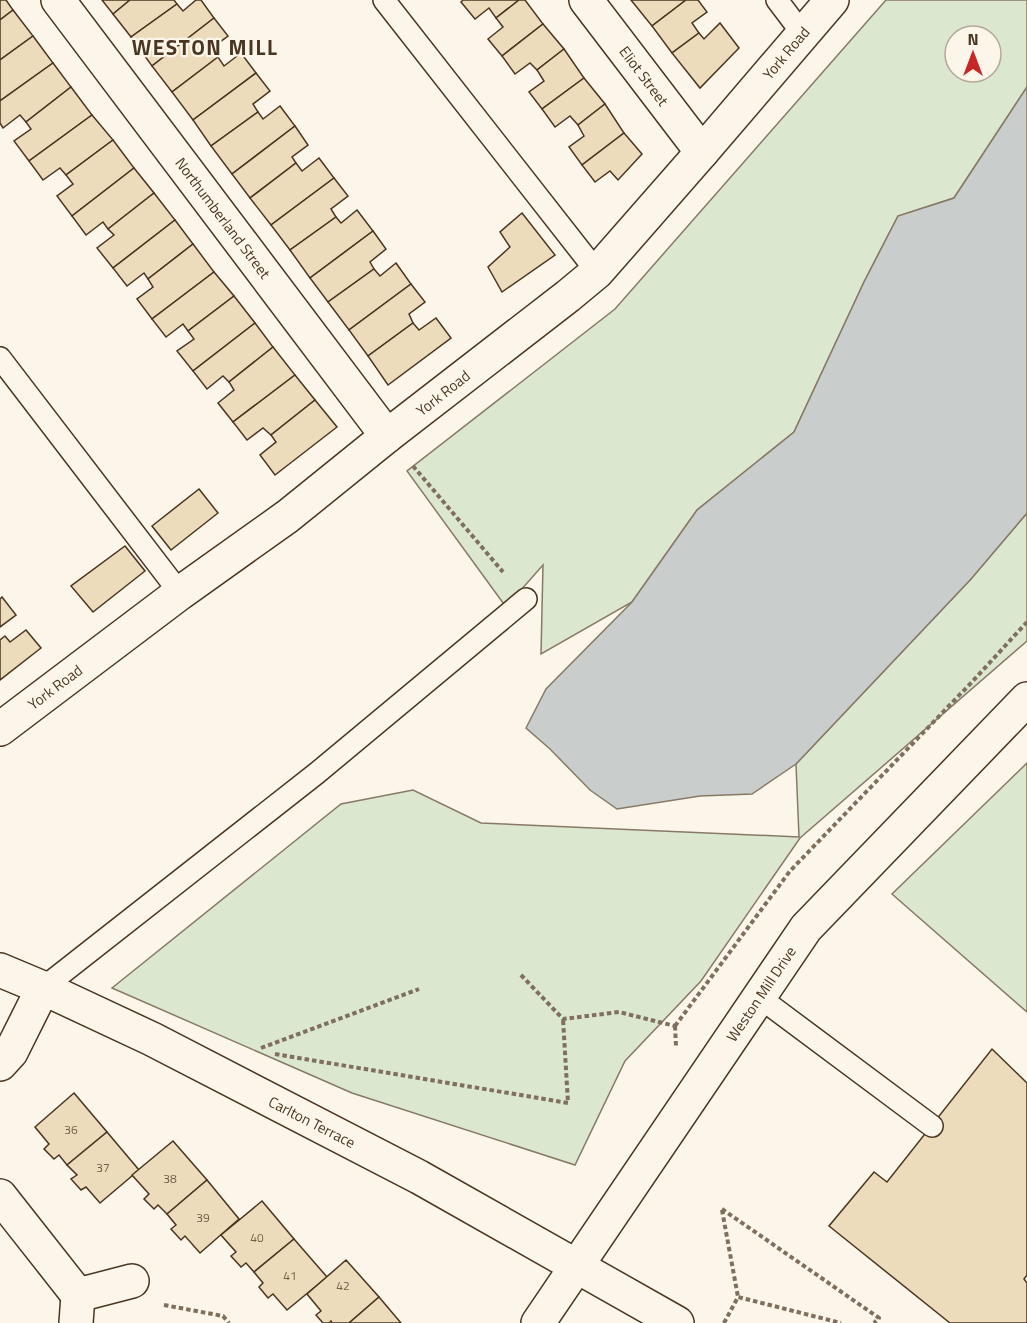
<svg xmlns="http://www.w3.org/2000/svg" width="1027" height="1323" viewBox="0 0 1027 1323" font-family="'Titillium Web',sans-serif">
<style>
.green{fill:#dce7d0;stroke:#887966;stroke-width:1.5;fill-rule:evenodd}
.water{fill:#c9cecd;stroke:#887966;stroke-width:1.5}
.building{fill:#ecdcbc;stroke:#4a3520;stroke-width:1.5}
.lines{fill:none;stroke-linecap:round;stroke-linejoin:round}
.lane-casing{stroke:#4a3520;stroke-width:24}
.street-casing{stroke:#4a3520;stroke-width:36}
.primary-casing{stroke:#4a3520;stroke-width:36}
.path{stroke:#7f6f5c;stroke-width:4;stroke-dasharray:4.5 3;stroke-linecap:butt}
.lane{stroke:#fbf6e9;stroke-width:21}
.street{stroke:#fbf6e9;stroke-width:33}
.primary{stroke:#fbf6e9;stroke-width:33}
.labels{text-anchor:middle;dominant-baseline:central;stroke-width:4.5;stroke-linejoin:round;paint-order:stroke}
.number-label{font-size:12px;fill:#725f47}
.street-label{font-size:15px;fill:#4a3520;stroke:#fbf6e9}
.district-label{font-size:21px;font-weight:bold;letter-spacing:1.5px;fill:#4a3520;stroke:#fbf6e9}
</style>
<rect width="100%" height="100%" fill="#fbf6e9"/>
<g class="green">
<path d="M886,0H1027V87L954,198L898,216L864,282L794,432L697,510L632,602L541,654L543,565L506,607L407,471L615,309ZM955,36H991V72H955Z"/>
<path d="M1027,513V641L800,838L701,981L625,1061L575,1165L352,1093L112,988L341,804L413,790L481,823L799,837L796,764L971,579Z"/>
<path d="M1027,763V1012L892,894Z"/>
</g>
<path class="water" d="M1027,87V513L971,579L796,764L752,794L700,796L617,809L590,790L550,749L526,728L546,689L632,602L697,510L794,432L864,282L898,216L954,198Z"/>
<g class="building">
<path d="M0,0H6L13,10L0,20Z"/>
<path d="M102,0H130L113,14Z"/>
<path d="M130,0H174L177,4L131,37L113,14Z"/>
<path d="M196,0H201L214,18L152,66L131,37L177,4L183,11Z"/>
<path d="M463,0H519L496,18L489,8L475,19L461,2Z"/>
<path d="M519,0H525L543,24L502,56L488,39L503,27L496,18Z"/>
<path d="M631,0H686L652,26Z"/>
<path d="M686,0H698L707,12L692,23L699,33L672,53L652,26Z"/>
<path d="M13,10L33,36L0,60V20Z"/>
<path d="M214,18L228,36L212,48L218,57L172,92L152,66Z"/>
<path d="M720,23L739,48L700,88L672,53L699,33L704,39Z"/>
<path d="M543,24L564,49L537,70L530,63L515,74L502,56Z"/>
<path d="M33,36L53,63L0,101V60Z"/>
<path d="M564,49L584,78L542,109L529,92L544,81L537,70Z"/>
<path d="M241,53L256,73L193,120L172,92L218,57L224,66Z"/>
<path d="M53,63L71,87L26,122L20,115L3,128L0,123V101Z"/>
<path d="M256,73L270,91L253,104L258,112L211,146L193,120Z"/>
<path d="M584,78L605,104L578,125L570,116L555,127L542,109Z"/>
<path d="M71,87L92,115L29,161L14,141L31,129L26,122Z"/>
<path d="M605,104L624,133L582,165L569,147L584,136L578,125Z"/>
<path d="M280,106L295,126L232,174L211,146L258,112L263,119Z"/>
<path d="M92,115L113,140L66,175L60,168L43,180L29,161Z"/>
<path d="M295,126L308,145L292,157L296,163L250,198L232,174Z"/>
<path d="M624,133L642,154L618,180L610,171L595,182L582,165Z"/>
<path d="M113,140L134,168L72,216L57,196L73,184L66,175Z"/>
<path d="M319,158L334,178L271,225L250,198L296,163L302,171Z"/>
<path d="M134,168L154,193L108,229L103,222L86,235L72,216Z"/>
<path d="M334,178L348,196L331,209L336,217L290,250L271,225Z"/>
<path d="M154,193L175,220L113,268L97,248L114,235L108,229Z"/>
<path d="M357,210L373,231L310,278L290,250L336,217L341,223Z"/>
<path d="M522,213L555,255L502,292L488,267L510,247L500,232Z"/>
<path d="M175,220L193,244L148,279L144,273L127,286L113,268Z"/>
<path d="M373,231L386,249L370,262L374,269L328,302L310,278Z"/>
<path d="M193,244L214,272L152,319L137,299L153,287L148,279Z"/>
<path d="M396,263L411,284L349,330L328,302L374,269L380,276Z"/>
<path d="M214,272L234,296L188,331L183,324L166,337L152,319Z"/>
<path d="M411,284L425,302L409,314L413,323L368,356L349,330Z"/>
<path d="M234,296L255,323L193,371L177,351L194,339L188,331Z"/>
<path d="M436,318L451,338L388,385L368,356L413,323L419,330Z"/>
<path d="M255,323L273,347L229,382L223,376L207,389L193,371Z"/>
<path d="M273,347L295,375L233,422L218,403L234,390L229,382Z"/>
<path d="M295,375L315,400L271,435L263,428L247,440L233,422Z"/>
<path d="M315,400L337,427L275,475L260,455L276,442L271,435Z"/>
<path d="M199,489L218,513L171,550L152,526Z"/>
<path d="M125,546L145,571L93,612L71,586Z"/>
<path d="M2,597L16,615L0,627V599Z"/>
<path d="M26,630L41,648L0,680V640L5,636L10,642Z"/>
<path d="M992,1049L1027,1083V1275L1024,1279L1027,1283V1323H950L829,1226L874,1172L887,1182Z"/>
<path d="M74,1093L107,1132L67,1165L59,1155L54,1159L44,1149L49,1144L35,1127Z"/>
<path d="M107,1132L139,1170L100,1203L86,1187L81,1190L71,1179L77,1175L67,1165Z"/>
<path d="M173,1141L207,1180L167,1214L158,1205L154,1209L144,1199L149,1194L132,1175Z"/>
<path d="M207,1180L239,1219L200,1253L185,1236L181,1240L171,1229L176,1225L167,1214Z"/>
<path d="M262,1201L294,1239L254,1272L246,1263L241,1267L231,1256L236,1252L221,1235Z"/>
<path d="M294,1239L327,1277L287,1310L273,1294L268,1298L259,1287L263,1283L254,1272Z"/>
<path d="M346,1260L379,1297L349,1323H332L331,1321L329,1323H323L316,1315L321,1311L307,1294Z"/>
<path d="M379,1297L401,1323H349Z"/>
</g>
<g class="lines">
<g class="lane-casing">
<g id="lane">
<path d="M384,0L597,272"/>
<path d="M777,0L802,33"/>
<path d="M0,358L180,593"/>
<path d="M43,988L317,773L526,599"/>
<path d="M759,997L932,1126"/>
</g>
</g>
<g class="street-casing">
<g id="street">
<path d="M58,0L387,436"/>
<path d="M586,0L702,152"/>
<path d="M0,729L180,593L288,516L387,436L568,296L597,272L702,152L832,0"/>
<path d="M0,970L43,988L152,1039L419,1177L677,1323"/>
<path d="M0,1064L11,1052L43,988"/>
<path d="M0,1196L78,1295L132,1281"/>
<path d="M76,1323L78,1295"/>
</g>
</g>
<g class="primary-casing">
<path id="primary" d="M538,1323L806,928L1027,699"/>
</g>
<g class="path">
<path d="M413,466L503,572"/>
<path d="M521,975L563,1019L619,1012L675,1026"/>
<path d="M675,1026L790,871L971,683L1027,622"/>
<path d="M675,1026L676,1046"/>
<path d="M261,1048L419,989"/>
<path d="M275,1054L568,1103L563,1019"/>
<path d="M722,1209L879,1318L874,1323"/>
<path d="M722,1210L738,1297"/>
<path d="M164,1305L223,1316L229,1323"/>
<path d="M724,1323L738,1297L841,1323"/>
</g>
<use href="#lane" class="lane"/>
<use href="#street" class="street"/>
<use href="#primary" class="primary"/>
</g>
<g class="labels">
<g class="number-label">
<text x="71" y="1129">36</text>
<text x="103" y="1167">37</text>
<text x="170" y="1178">38</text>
<text x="203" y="1217">39</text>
<text x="257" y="1237">40</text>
<text x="290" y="1275">41</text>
<text x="343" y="1285">42</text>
</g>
<g class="street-label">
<text transform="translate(786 53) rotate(-50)">York Road</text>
<text transform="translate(644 76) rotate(53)">Eliot Street</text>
<text transform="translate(223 218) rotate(53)">Northumberland Street</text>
<text transform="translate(443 393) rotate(-38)">York Road</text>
<text transform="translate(55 687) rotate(-37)">York Road</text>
<text transform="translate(761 994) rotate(-56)">Weston Mill Drive</text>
<text transform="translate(312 1122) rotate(27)">Carlton Terrace</text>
</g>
<g class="district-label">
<text x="205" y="47">WESTON MILL</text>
</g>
</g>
<g transform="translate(973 54)"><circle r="28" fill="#fbf6e9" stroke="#b4a999" stroke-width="1.5"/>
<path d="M0-4.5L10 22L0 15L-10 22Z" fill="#c62828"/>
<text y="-9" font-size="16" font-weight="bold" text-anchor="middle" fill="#4a3520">N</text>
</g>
</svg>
